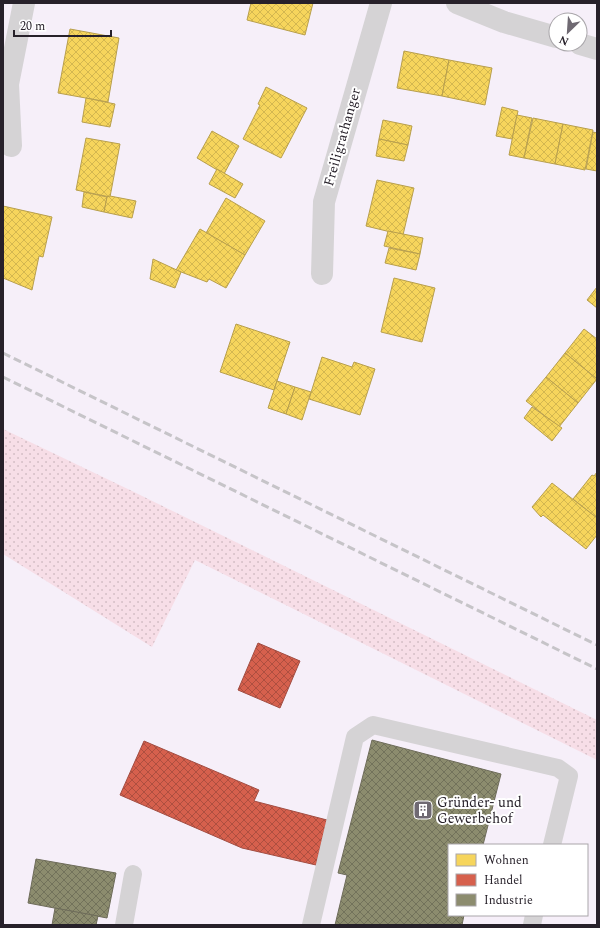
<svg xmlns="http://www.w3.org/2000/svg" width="600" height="928" viewBox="0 0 600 928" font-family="Spectral,serif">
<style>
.grass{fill:url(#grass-dots)}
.homes{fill:url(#homes-cross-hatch);stroke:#b89f4d}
.shops{fill:url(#shops-cross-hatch);stroke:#a24d42}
.industry{fill:url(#industry-cross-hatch);stroke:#6e6c5a}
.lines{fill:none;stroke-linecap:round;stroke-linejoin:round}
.service{stroke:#d5d3d5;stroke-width:18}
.minor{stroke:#d5d3d5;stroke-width:22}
.rail{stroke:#c6c4c8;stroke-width:3;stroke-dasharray:8 4;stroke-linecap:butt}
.labels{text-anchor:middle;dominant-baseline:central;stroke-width:4;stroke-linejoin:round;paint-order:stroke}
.street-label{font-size:14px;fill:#27212a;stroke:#fff}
.poi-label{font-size:14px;fill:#27212a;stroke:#fff;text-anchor:start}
</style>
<defs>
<pattern id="grass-dots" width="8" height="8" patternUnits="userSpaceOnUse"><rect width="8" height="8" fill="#f7dee7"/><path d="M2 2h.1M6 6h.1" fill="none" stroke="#d4bec6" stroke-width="1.8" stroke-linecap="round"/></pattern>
<pattern id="homes-cross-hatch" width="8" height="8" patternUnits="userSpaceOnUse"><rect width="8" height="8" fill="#f6d55c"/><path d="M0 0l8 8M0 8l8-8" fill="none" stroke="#d3b750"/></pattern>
<pattern id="shops-cross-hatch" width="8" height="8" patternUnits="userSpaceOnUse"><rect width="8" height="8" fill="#d6604d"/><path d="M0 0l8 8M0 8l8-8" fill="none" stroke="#ae4f40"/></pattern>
<pattern id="industry-cross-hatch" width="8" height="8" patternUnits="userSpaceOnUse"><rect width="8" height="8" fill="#8c8c6e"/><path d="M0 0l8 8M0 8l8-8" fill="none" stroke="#72725b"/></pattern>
</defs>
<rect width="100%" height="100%" fill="#f6eff9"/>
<path class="grass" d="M3,429L132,491L597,720V760L195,560L152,647L3,554Z"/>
<g class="homes">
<path d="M251,3H313L305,35L247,20Z"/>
<path d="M70,29L119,38L108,102L58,93Z"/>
<path d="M404,51L449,60L442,96L397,88Z"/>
<path d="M449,60L492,68L485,105L442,96Z"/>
<path d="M266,87L307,108L281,158L243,139L260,105L258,104Z"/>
<path d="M86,98L115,104L110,127L82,122Z"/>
<path d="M502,107L518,111L512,139L496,136Z"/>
<path d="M517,115L532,118L524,158L509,155Z"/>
<path d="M533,118L563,124L555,164L524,158Z"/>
<path d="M383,120L412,126L408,145L379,139Z"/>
<path d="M563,124L593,130L585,170L555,164Z"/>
<path d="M212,131L239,146L224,174L197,158Z"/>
<path d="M593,132L597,133V171L586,169Z"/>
<path d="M86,138L120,144L110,197L76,190Z"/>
<path d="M379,139L408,145L404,161L376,156Z"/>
<path d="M217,169L243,184L235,198L209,184Z"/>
<path d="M377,180L414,188L403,235L366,226Z"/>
<path d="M84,192L107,197L104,212L82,207Z"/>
<path d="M110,196L136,201L132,218L104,212L107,197Z"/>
<path d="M226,198L265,221L245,255L206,233Z"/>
<path d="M3,206L52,217L43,257L39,256L32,290L3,278Z"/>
<path d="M200,229L245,255L226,288L209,279L207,282L176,270Z"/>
<path d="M388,231L423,238L420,254L384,246Z"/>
<path d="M389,248L420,254L416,270L385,263Z"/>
<path d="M153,259L181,272L175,288L150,279Z"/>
<path d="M394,278L435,288L422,342L381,332Z"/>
<path d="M597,287V308L587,300Z"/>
<path d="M236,324L290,342L274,390L220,372Z"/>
<path d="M584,329L597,339V379L565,353Z"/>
<path d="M565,353L597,379L578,403L546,377Z"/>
<path d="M322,357L352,367L354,362L375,369L360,415L309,399Z"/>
<path d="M546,377L578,403L559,427L526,401Z"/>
<path d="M277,381L295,387L286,414L268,408Z"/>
<path d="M295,387L311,392L302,420L286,414Z"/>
<path d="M532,407L562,428L552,441L524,418Z"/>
<path d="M597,472V518L573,499L592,475L594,476Z"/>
<path d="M552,483L597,518V535L586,549L543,515L541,517L532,507Z"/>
</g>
<g class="shops">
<path d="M258,643L300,661L280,708L238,690Z"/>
<path d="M144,741L259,790L254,801L327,820L316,865L242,848L120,795Z"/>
</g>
<g class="industry">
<path d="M372,740L501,774L483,845H449V915H464L462,925H335L347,875L338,873Z"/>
<path d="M36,859L116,873L107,918L28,903Z"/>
<path d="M55,908L98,916L96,925H52Z"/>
</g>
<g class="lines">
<g class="service">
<path d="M124,925L133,874"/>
<path d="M311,925L355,737L373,725L558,768L569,776L552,845"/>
<path d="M532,925L534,915"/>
</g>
<g class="minor">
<path d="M457,3L504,22L556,37"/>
<path d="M580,44L597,49"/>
<path d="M11,146L8,84L24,3"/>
<path d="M322,274L324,202L381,3"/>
</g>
<g class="rail">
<path d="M3,353L597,645"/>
<path d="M3,377L597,669"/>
</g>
</g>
<defs>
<g id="building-square" transform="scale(1)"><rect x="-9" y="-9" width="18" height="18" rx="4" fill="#6f6972" stroke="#fff"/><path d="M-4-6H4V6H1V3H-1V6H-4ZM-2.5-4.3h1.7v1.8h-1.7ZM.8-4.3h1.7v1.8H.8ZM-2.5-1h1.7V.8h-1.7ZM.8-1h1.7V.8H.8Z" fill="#fff"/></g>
</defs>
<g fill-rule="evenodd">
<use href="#building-square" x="423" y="810"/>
</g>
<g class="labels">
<g class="street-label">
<text transform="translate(342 137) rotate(-74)">Freiligrathanger</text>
</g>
<g class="poi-label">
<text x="437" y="802">Gründer- und<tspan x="437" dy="16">Gewerbehof</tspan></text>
</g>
</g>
<rect width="600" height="928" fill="none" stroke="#27212a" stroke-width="8"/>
<rect x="448" y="844" width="140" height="72" fill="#ffffff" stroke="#a9a6aa"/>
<rect x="456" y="854" width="20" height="12" fill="#f6d55c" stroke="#a9a6aa"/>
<text x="484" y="864" font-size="12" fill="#27212a">Wohnen</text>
<rect x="456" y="874" width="20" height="12" fill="#d6604d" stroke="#a9a6aa"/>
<text x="484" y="884" font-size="12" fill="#27212a">Handel</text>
<rect x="456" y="894" width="20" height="12" fill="#8c8c6e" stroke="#a9a6aa"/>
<text x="484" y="904" font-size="12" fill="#27212a">Industrie</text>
<g transform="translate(568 32) rotate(205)"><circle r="19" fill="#ffffff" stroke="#a9a6aa"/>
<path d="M0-3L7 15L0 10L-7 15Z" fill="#6f6972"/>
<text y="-6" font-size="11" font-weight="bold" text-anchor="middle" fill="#27212a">N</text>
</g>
<path d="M14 30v6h97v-6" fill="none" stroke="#27212a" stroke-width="2"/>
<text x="20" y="30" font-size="12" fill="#27212a" stroke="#ffffff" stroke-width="3" paint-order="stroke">20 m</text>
</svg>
